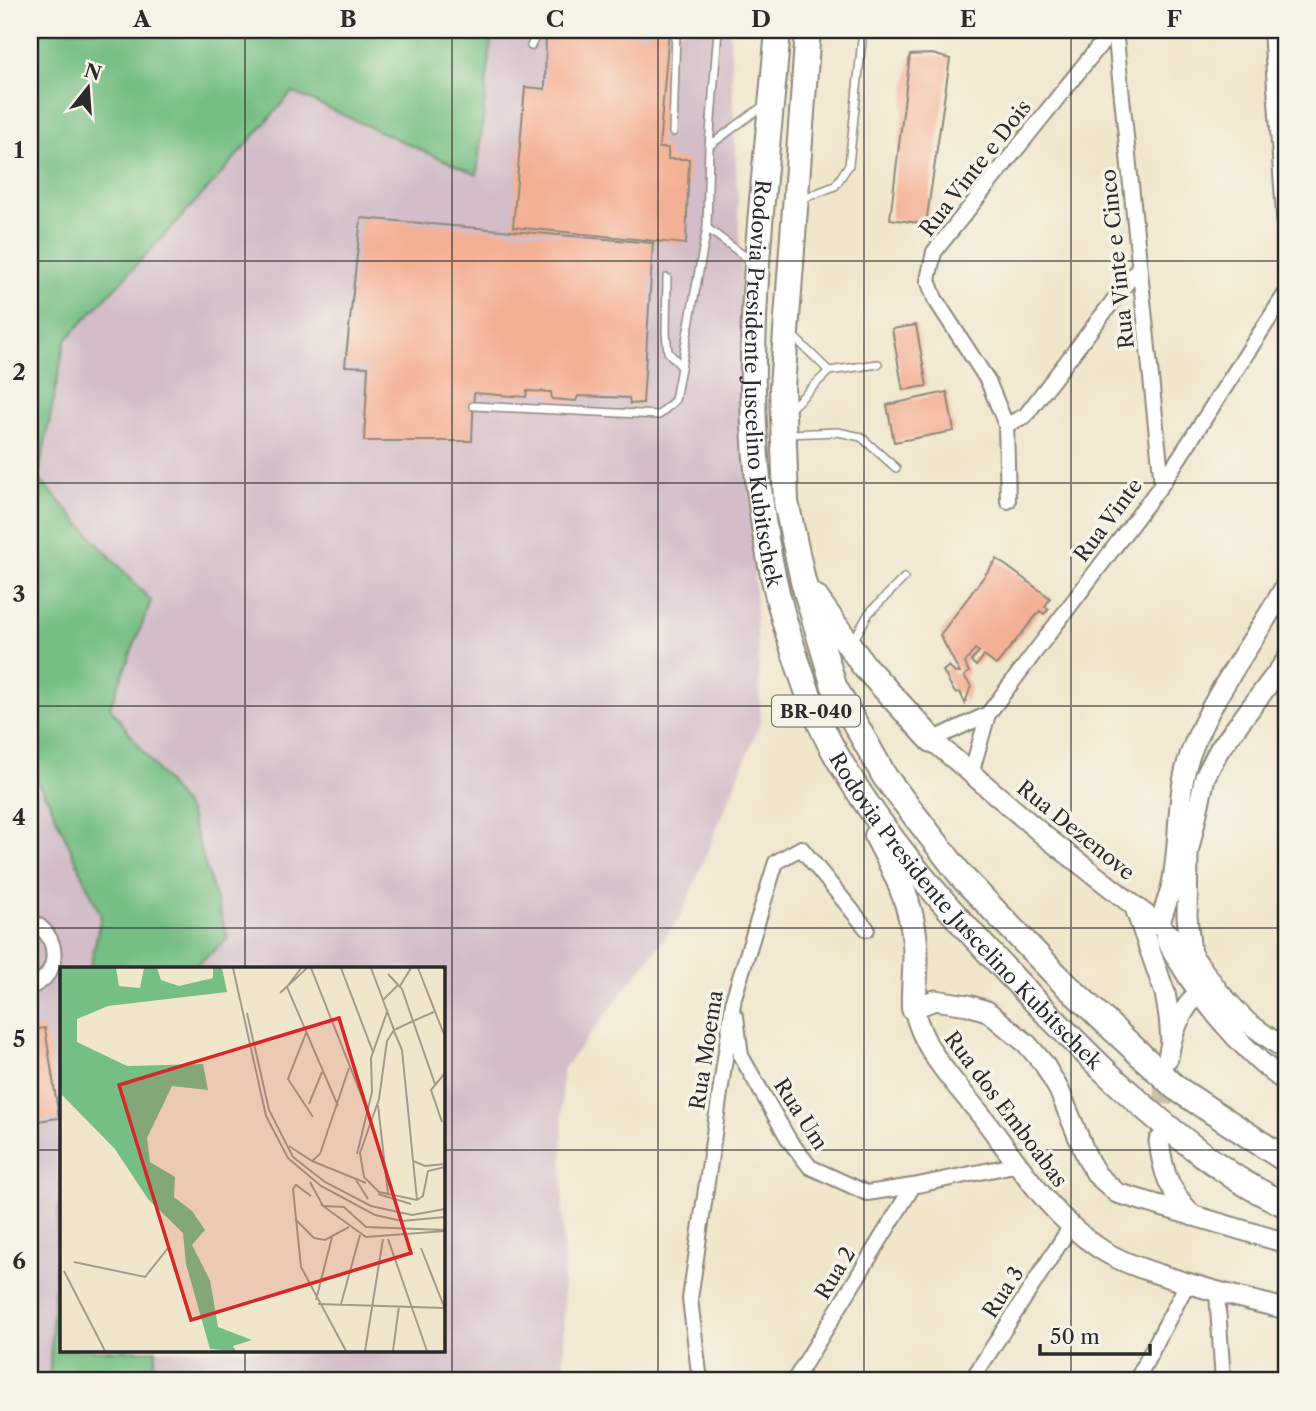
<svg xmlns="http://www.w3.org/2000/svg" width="1316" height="1411" viewBox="0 0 1316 1411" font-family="'Libre Caslon Text',serif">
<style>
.industrial{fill:#d2bdc8;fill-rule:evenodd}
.forest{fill:#75be84;stroke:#507458;stroke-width:2}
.building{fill:#f4b095}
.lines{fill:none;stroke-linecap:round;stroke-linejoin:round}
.secondary-tunnel{stroke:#c9c1ac;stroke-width:19;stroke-dasharray:19 10;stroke-linecap:butt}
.lane-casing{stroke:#8e887c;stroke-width:10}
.street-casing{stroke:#8e887c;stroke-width:18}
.secondary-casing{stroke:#8e887c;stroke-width:23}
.highway-casing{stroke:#8e887c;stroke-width:28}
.lane{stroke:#fff;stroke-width:7}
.street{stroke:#fff;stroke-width:14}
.secondary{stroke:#fff;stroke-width:19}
.highway{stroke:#fff;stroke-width:24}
.grid{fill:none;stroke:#2b2b2b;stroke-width:2;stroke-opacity:0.55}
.labels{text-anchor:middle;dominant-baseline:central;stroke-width:7;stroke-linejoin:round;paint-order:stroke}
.shield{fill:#f7f3e8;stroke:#686764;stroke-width:2}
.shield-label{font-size:19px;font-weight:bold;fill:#2b2b2b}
.street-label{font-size:21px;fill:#2b2b2b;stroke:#f7f3e8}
.inset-road{fill:none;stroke:#a19b8c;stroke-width:2}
.view{fill:#d62828;fill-opacity:0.15;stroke:#d62828;stroke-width:3.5}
.inset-edge{fill:none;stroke:#2b2b2b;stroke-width:3.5}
.neatline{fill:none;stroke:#2b2b2b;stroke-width:2.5}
.grid-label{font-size:23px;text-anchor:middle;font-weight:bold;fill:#2b2b2b}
</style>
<rect width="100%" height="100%" fill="#f7f3e8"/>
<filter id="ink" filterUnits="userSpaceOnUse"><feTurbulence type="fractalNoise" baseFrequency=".0143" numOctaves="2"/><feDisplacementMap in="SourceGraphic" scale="14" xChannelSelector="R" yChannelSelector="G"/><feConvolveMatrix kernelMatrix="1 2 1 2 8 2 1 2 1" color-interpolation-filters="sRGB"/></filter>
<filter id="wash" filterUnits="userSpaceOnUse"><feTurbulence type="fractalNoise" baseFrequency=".00686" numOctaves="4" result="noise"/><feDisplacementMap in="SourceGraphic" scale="28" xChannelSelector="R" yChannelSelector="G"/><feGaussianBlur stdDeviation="1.57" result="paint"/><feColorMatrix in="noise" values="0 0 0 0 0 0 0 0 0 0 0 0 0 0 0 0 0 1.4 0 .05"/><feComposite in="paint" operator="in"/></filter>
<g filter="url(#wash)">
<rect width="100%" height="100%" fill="#f0e6cc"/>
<path class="industrial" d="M30,30H730L761,721L680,918L562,1071L564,1381H30ZM61,968H443V1350H61Z"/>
<g class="forest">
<path d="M30,30H492L477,175L292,92L215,181L65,341L38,478L151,601L110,707L189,812L228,939L193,968H90L101,916L49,801L30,771Z"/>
<path d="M61,1165V1350H156L152,1381H49Z"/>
</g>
<g id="blocks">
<g class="building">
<path d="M546,30H584L648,35L649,30H669L659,148H668V159H689L686,244L513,227L525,87L545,89Z"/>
<path d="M932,54L950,59L926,224L890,219L910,55Z"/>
<path d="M361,218L653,243L643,403L630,404L629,398L578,396L576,401L552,399L551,392L527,391L526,397L474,393L472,441H364L368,367L345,366Z"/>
<path d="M916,325L927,386L903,390L892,329Z"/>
<path d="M947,392L954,431L894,442L887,405Z"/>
<path d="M997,559L1050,598L1045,607L1049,609L1044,614L1040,611L996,665L984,656L976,666L971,661L979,652L975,649L965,663L969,672L964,676L971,686L965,703L960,692L955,693L943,671L949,666L955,673H960L940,635Z"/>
<path d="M45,1028L59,1118L30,1122V1030Z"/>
</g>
</g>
</g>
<g filter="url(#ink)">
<use href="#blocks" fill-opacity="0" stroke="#8e887c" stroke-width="2"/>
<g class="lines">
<path class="secondary-tunnel" d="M1160,1133L1166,1069"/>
<g class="lane-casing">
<g id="lane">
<path d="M531,46L538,30"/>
<path d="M673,132L676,30"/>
<path d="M709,146L763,106"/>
<path d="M799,200L835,186L849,165L863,30"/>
<path d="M707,228L751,261"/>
<path d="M667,278L666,333L668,352L681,366"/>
<path d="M791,334L829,371L878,364"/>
<path d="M473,406L659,415L675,400L707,228L709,146L718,30"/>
<path d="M788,411L829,371"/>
<path d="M788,434L838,432L861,437L896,468"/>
<path d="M852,643L869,613L904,578"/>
</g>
</g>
<g class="street-casing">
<g id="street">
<path d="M1115,30L1162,484"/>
<path d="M1271,30L1286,243"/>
<path d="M1006,425L1025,416L1139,267"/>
<path d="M1008,501L1006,425L988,381L935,299L928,280L934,252L1112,30"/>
<path d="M932,740L988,714L1162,484L1286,293"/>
<path d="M971,774L988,714"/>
<path d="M30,921C60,933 63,975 30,987"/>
<path d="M736,1017L741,1056L789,1140L810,1167L867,1193L913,1186L1019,1164"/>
<path d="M1217,1293L1223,1381"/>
<path d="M700,1381L690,1299L734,997L776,862L801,848L867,929"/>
<path d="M794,1381L913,1186"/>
<path d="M971,1381L1071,1226"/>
<path d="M1136,1381L1187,1284"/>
</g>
</g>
<g class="secondary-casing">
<g id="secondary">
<path d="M1286,661L1219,750L1205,777L1188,853L1187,916L1191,954L1219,992L1247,1022L1286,1050"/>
<path d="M932,740L1047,838L1159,925L1191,954"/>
<path d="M1135,908L1165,993L1169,1016L1171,1041"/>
<path d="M1159,925C1163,912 1169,898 1172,884C1181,841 1175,794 1191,752C1214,691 1255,641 1286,585"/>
<path d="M1166,939C1192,990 1239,1048 1286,1082"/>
<path d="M1168,1058C1172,1032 1180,1012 1198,993"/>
<path d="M1159,1141C1163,1175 1170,1191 1193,1216"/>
<path d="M1286,1243L1117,1193L1097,1175L1088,1160L1059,1090L1044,1064L1027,1044L987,1011L968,1005L935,1000L914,1008C922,1050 955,1083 981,1115C1016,1160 1048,1213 1096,1246C1114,1259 1137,1267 1158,1274C1201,1288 1243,1299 1286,1309"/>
</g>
</g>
<g class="highway-casing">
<g id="highway">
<path id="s1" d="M778,30C760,241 725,442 793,649C805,686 818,725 838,758C885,840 951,913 1015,980C1080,1048 1148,1118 1226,1171C1244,1185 1266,1195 1286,1205"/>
<path d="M808,30L782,387L786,502L803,581L834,686L885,777L963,878L1063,982L1176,1088L1286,1160"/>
<path d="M815,597L864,666L932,740"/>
<path d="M877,836C895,870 912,904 915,943C917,964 913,987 914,1008"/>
</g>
</g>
<use href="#lane" class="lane"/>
<use href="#street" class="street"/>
<use href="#secondary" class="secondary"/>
<use href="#highway" class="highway"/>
</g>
</g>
<path class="grid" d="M245,30V968M452,30V1381M658,30V1381M864,30V1381M1071,30V1381M30,261H1286M30,483H1286M30,706H1286M30,928H1286M30,1150H61M443,1150H1286M245,1350V1381"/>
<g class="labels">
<rect class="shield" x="772" y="695.5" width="88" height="31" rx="5"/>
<g class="shield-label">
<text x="816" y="711">BR-040</text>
</g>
<g class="street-label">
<text transform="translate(975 168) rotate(-52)">Rua Vinte e Dois</text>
<text transform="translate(1117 259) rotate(-96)">Rua Vinte e Cinco</text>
<text stroke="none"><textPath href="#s1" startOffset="355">Rodovia Presidente Juscelino Kubitschek</textPath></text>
<text transform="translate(1108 520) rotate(-53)">Rua Vinte</text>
<text transform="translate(1076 830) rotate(39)">Rua Dezenove</text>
<text stroke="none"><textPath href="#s1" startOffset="942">Rodovia Presidente Juscelino Kubitschek</textPath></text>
<text transform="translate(706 1050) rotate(-81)">Rua Moema</text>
<text transform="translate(1006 1109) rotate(53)">Rua dos Emboabas</text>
<text transform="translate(801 1114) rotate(57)">Rua Um</text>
<text transform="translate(835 1273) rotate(-59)">Rua 2</text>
<text transform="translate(1003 1292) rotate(-57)">Rua 3</text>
</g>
</g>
<g transform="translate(60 967)">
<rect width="385" height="385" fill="#f0e6cc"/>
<path d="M0,1H56L59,19L80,21L84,1H97L101,13L119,19L153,11V1H162L167,25L48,39L17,52V75L67,99L143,97L148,123L112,119L87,171L90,195L115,210L114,230L132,244L145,263L132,278L150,313L158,360L192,373L173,379L176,384L150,382L126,297L123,266L88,232L55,182L0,126Z" fill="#75be84"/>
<path class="inset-road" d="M173,1L206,149L228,191L261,219L315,248L342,254L385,250M241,1L227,20L278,139M251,1L306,140M281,1L313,85M311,1L323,33M358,1L385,70M328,7L342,22L353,54L334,63L327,74L319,132L300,186L304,210L319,225L357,233L363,229L368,204L385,200M340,19L351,1M220,26L247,1M374,45L353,54L375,117M187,46L209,143L233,190L265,215L311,239L352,248L385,242M334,63L323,33L338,18M334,64L342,83L357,233M246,66L228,112L253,150M249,137L262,105M318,138L328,227M382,155L371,123L385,106M229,179L252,194M297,187L312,125L311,91L327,45M252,194L260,187L289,101M252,194L306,216M353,194L365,199L385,197M296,213L308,232M250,215L263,239M318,227L351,237M251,229L236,218L233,222L241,300L286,384M235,252L254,271L265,273L289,260M385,263L306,260L284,240L263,239L306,270L385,264M328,272L367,384M361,281L385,342M14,295L85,310L108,281M4,304L45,384M256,333L272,270M258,337L385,341M281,337L300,268M305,384L323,272M333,384L339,339"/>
<path class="view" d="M279,51L351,286L131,353L59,118Z"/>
<rect width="385" height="385" class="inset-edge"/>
</g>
<rect width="1316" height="1411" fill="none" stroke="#f7f3e8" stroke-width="77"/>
<g transform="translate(88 88) rotate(17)" stroke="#f7f3e8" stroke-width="5" paint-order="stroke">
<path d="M0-5L12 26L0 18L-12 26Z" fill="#2b2b2b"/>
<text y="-10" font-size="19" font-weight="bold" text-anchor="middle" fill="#2b2b2b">N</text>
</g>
<path d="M1040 1344v10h110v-10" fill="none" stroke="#2b2b2b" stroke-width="3.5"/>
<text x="1050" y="1344" font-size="21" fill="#2b2b2b" stroke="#f7f3e8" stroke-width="5" paint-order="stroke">50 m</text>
<rect x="38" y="38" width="1240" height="1334" class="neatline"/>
<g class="grid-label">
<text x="142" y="27">A</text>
<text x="348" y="27">B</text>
<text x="555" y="27">C</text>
<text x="761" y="27">D</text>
<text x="968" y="27">E</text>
<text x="1174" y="27">F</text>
<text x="19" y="158">1</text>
<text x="19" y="380">2</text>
<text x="19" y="602">3</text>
<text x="19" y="825">4</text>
<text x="19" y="1047">5</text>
<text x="19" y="1269">6</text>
</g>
</svg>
